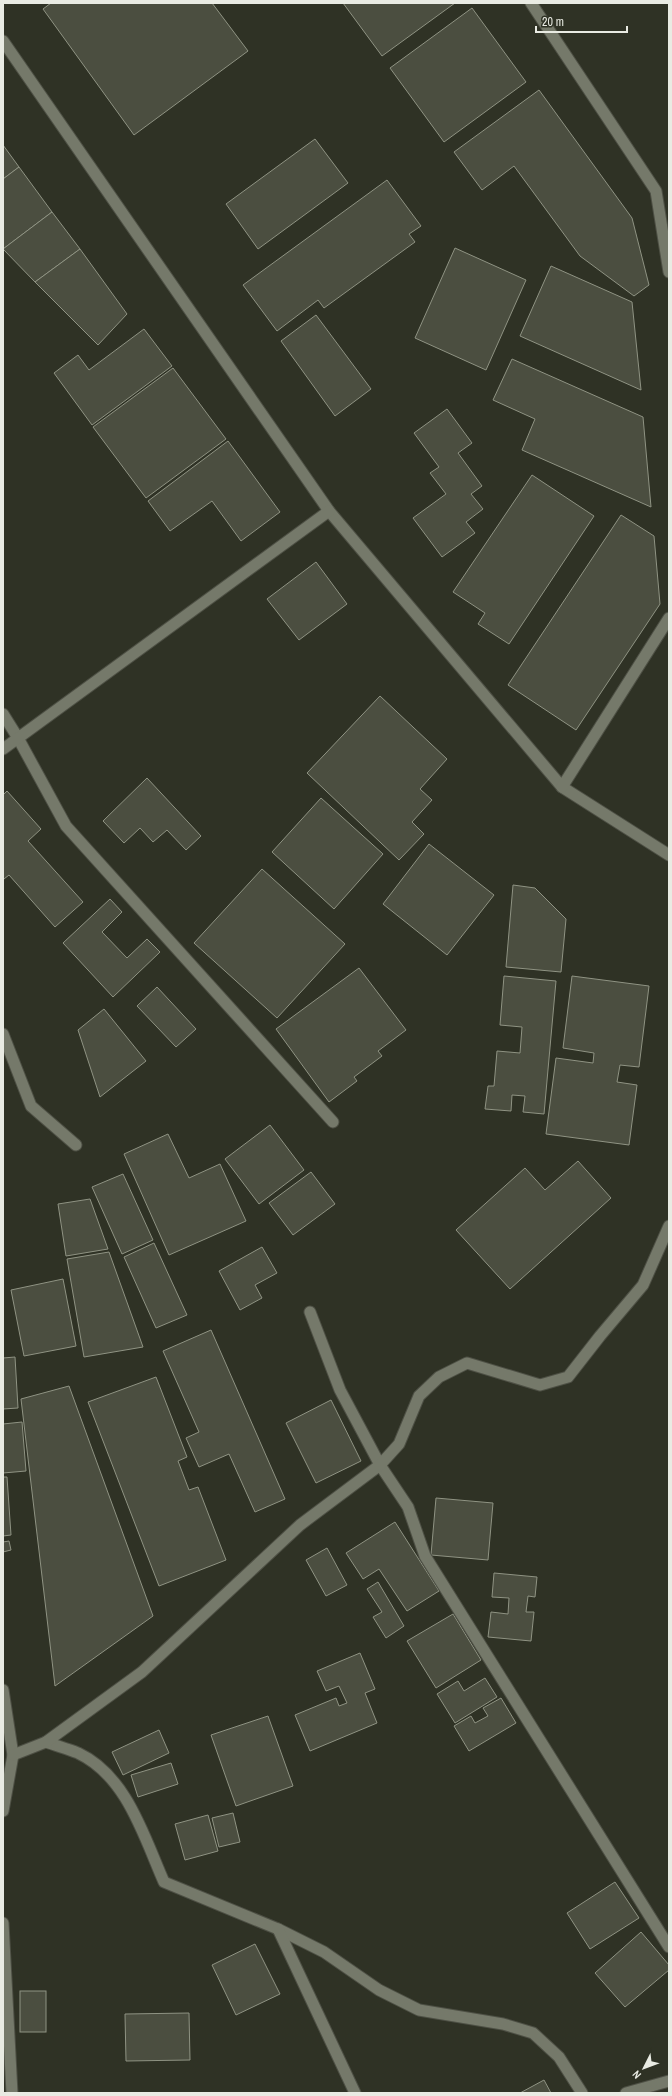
<svg xmlns="http://www.w3.org/2000/svg" width="672" height="2096" viewBox="0 0 672 2096" font-family="'Archivo Narrow',sans-serif">
<style>
.building{fill:#4b4e40;stroke:#8f9383}
.lines{fill:none;stroke-linecap:round;stroke-linejoin:round}
.minor-casing{stroke:#4e5045;stroke-width:13}
.minor{stroke:#75796a;stroke-width:11}
</style>
<rect width="100%" height="100%" fill="#2f3225"/>
<g class="building">
<path d="M51,3H212L248,51L134,135L43,9Z"/>
<path d="M343,3H455L382,56Z"/>
<path d="M472,8L526,82L444,142L390,68Z"/>
<path d="M539,90L632,218L649,285L634,296L580,256L514,166L482,190L454,152Z"/>
<path d="M315,139L348,183L258,249L226,204Z"/>
<path d="M3,145L19,167L3,179Z"/>
<path d="M19,167L52,212L3,249V179Z"/>
<path d="M387,180L421,226L409,234L415,242L324,308L318,300L277,331L243,285Z"/>
<path d="M52,212L80,249L35,282L3,249Z"/>
<path d="M455,248L526,280L486,370L415,338Z"/>
<path d="M80,249L127,314L98,345L35,282Z"/>
<path d="M551,266L632,302L641,390L520,336Z"/>
<path d="M316,315L371,389L335,416L281,341Z"/>
<path d="M144,329L172,366L92,425L54,373L78,355L89,370Z"/>
<path d="M512,359L643,417L651,507L522,450L535,419L493,400Z"/>
<path d="M173,368L226,439L146,498L93,427Z"/>
<path d="M447,409L472,443L458,453L482,486L471,494L483,509L466,522L475,533L442,557L413,518L446,494L430,473L439,467L414,433Z"/>
<path d="M228,441L280,512L241,541L212,501L170,531L148,501Z"/>
<path d="M532,475L594,516L509,644L478,624L485,613L453,592Z"/>
<path d="M621,515L654,536L660,604L576,730L508,685Z"/>
<path d="M316,562L347,604L299,640L267,599Z"/>
<path d="M380,696L447,759L420,789L432,800L412,822L424,834L399,860L307,773Z"/>
<path d="M147,778L201,836L186,850L167,830L153,842L140,828L124,843L103,821Z"/>
<path d="M7,791L41,829L28,841L83,902L55,927L9,875L4,879L3,878V795Z"/>
<path d="M321,798L383,854L334,909L272,852Z"/>
<path d="M429,844L494,895L447,955L383,904Z"/>
<path d="M262,869L345,944L277,1018L194,943Z"/>
<path d="M513,885L535,888L566,919L561,972L506,967Z"/>
<path d="M110,899L122,912L102,932L127,958L147,939L160,952L113,997L63,943Z"/>
<path d="M359,968L406,1030L378,1051L382,1056L354,1077L357,1081L329,1102L276,1029Z"/>
<path d="M504,976L556,981L544,1114L523,1112L525,1096L512,1095L511,1111L485,1109L488,1086H494L497,1051L520,1053L522,1027L500,1025Z"/>
<path d="M572,976L649,986L639,1067L620,1065L617,1082L637,1085L629,1145L546,1134L556,1058L593,1063L594,1053L563,1048Z"/>
<path d="M157,987L196,1029L176,1047L137,1006Z"/>
<path d="M104,1009L146,1061L100,1097L78,1030Z"/>
<path d="M270,1125L304,1170L259,1204L225,1159Z"/>
<path d="M168,1134L189,1178L220,1164L246,1221L169,1255L124,1154Z"/>
<path d="M578,1161L611,1198L510,1289L456,1230L525,1168L545,1190Z"/>
<path d="M311,1172L335,1204L293,1235L269,1203Z"/>
<path d="M123,1174L153,1240L122,1254L92,1187Z"/>
<path d="M90,1199L108,1249L66,1256L58,1204Z"/>
<path d="M154,1243L187,1315L156,1328L124,1257Z"/>
<path d="M262,1247L277,1273L255,1285L262,1298L240,1310L219,1271Z"/>
<path d="M109,1252L143,1347L84,1357L67,1259Z"/>
<path d="M63,1279L76,1346L24,1356L11,1290Z"/>
<path d="M211,1330L285,1499L255,1512L229,1454L199,1467L186,1438L199,1432L163,1351Z"/>
<path d="M15,1357L18,1408L3,1409V1358Z"/>
<path d="M156,1377L187,1457L178,1461L189,1490L198,1487L226,1560L159,1586L88,1402Z"/>
<path d="M69,1386L153,1616L55,1686L21,1399Z"/>
<path d="M331,1400L361,1461L316,1483L286,1423Z"/>
<path d="M22,1422L26,1471L3,1473V1424Z"/>
<path d="M3,1477H7L11,1535L3,1536Z"/>
<path d="M436,1498L493,1503L488,1560L431,1555Z"/>
<path d="M395,1522L439,1591L407,1611L379,1569L363,1579L346,1553Z"/>
<path d="M9,1541L11,1550L3,1552V1542Z"/>
<path d="M327,1548L347,1585L326,1596L306,1560Z"/>
<path d="M494,1573L537,1577L535,1597L528,1596L526,1612H534L531,1641L488,1637L491,1612L508,1614L509,1598L492,1597Z"/>
<path d="M378,1582L404,1626L386,1638L373,1617L382,1612L367,1589Z"/>
<path d="M453,1614L481,1660L436,1688L407,1641Z"/>
<path d="M360,1653L375,1689L365,1693L377,1723L310,1751L295,1715L336,1698L339,1706L347,1703L339,1686L326,1691L317,1671Z"/>
<path d="M485,1678L497,1697L455,1723L437,1694L458,1681L464,1691Z"/>
<path d="M501,1698L516,1723L469,1751L454,1726L471,1716L475,1723L488,1716L483,1708Z"/>
<path d="M268,1716L293,1786L236,1806L211,1735Z"/>
<path d="M159,1730L169,1753L123,1775L112,1752Z"/>
<path d="M171,1763L178,1784L138,1797L131,1775Z"/>
<path d="M233,1813L240,1842L219,1847L212,1818Z"/>
<path d="M208,1815L218,1851L185,1860L175,1824Z"/>
<path d="M615,1882L639,1918L590,1949L567,1913Z"/>
<path d="M641,1932L669,1965V1970L625,2007L595,1973Z"/>
<path d="M255,1944L280,1994L236,2015L212,1965Z"/>
<rect x="20" y="1991" width="26" height="41"/>
<path d="M189,2013L190,2060L126,2061L125,2014Z"/>
<path d="M544,2080L551,2093H520Z"/>
</g>
<g class="lines">
<g class="minor-casing">
<g id="minor">
<path d="M531,3L656,191L669,272"/>
<path d="M3,41L329,511L562,787L669,855"/>
<path d="M3,714L18,738L66,826L333,1122"/>
<path d="M3,749L329,511"/>
<path d="M562,787L669,618"/>
<path d="M3,1034L31,1106L76,1145"/>
<path d="M310,1312L340,1390L380,1465L408,1507L425,1556L669,1947"/>
<path d="M3,1690L13,1755L3,1811"/>
<path d="M46,1742C57,1746 68,1749 78,1753C127,1776 144,1837 164,1882L278,1929L324,1952L379,1990L419,2010L503,2024L533,2033L559,2057L582,2093"/>
<path d="M13,1755L46,1742L142,1672L300,1525L380,1465L399,1444L419,1396L439,1377L467,1363L540,1385L568,1377L600,1336L643,1285L669,1226"/>
<path d="M3,1923L12,2093"/>
<path d="M278,1929L355,2093"/>
<path d="M626,2093L669,2081"/>
</g>
</g>
<use href="#minor" class="minor"/>
</g>
<rect width="672" height="2096" fill="none" stroke="#e9ebe3" stroke-width="8"/>
<g transform="translate(644 2068) rotate(228)" stroke="#2f3225" stroke-width="3" paint-order="stroke">
<path d="M0-3L7 15L0 10L-7 15Z" fill="#e9ebe3"/>
<text y="-6" font-size="11" font-weight="bold" text-anchor="middle" fill="#e9ebe3">N</text>
</g>
<path d="M536 26v6h91v-6" fill="none" stroke="#e9ebe3" stroke-width="2"/>
<text x="542" y="26" font-size="12" fill="#e9ebe3" stroke="#2f3225" stroke-width="3" paint-order="stroke">20 m</text>
</svg>
